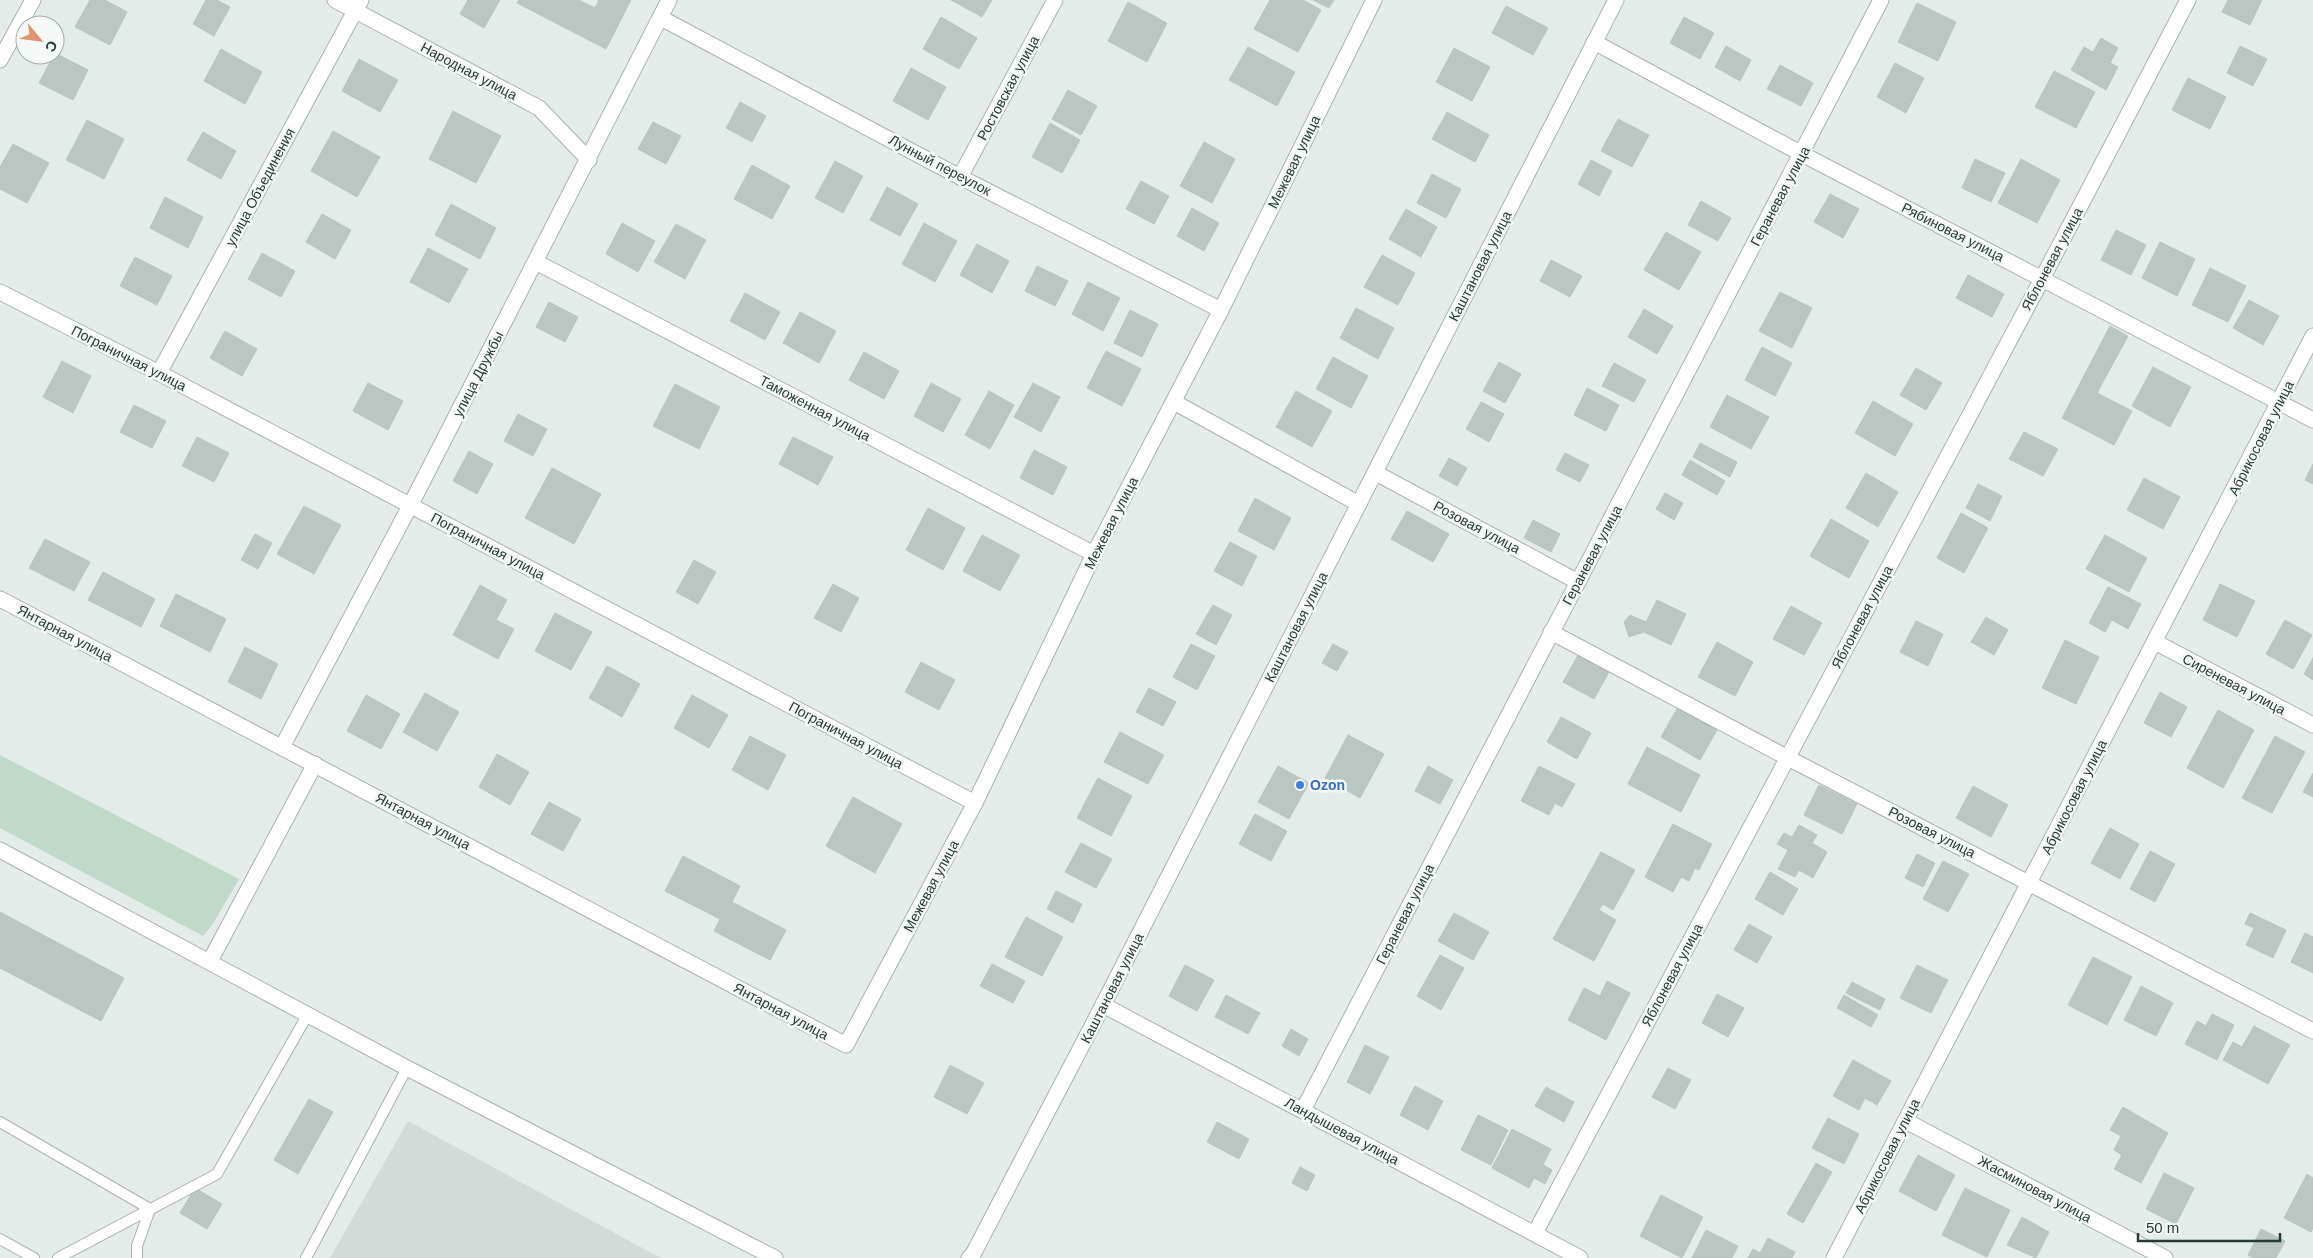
<svg xmlns="http://www.w3.org/2000/svg" width="2313" height="1258" viewBox="0 0 2313 1258" font-family="Arial,sans-serif">
<style>
.built{fill:#d2dbd8}
.green{fill:#bfdac9}
.building{fill:#bac6c2;stroke:#b7c5c0}
.lines{fill:none;stroke-linecap:round;stroke-linejoin:round}
.service-casing{stroke:#a7b3b0;stroke-width:12}
.minor-casing{stroke:#a7b3b0;stroke-width:17}
.tertiary-casing{stroke:#a7b3b0;stroke-width:17}
.service{stroke:#fff;stroke-width:10}
.minor{stroke:#fff;stroke-width:15}
.tertiary{stroke:#fff;stroke-width:15}
.shop-dot{fill:#3f7fe0;stroke:#f4f9f7;stroke-width:2}
.labels{text-anchor:middle;dominant-baseline:central;stroke-width:5;stroke-linejoin:round;paint-order:stroke}
.street-label{font-size:14px;fill:#253b37;stroke:#f4f9f7}
.shop-label{font-size:14px;font-weight:bold;fill:#366cbe;stroke:#f4f9f7;text-anchor:start}
</style>
<rect width="100%" height="100%" fill="#e4ece9"/>
<path class="built" d="M408,1121L661,1258H662H330Z"/>
<path class="green" d="M0,755L239,879L213,924L203,936L0,828Z"/>
<g class="building">
<path d="M90,0H105L127,12L110,45L75,27Z"/>
<path d="M206,0H217L230,7L214,36L193,24Z"/>
<path d="M468,0H500L484,28L460,14Z"/>
<path d="M519,0H579L595,8L599,0H631L606,49L517,3Z"/>
<path d="M951,0H992L982,17Z"/>
<path d="M1270,0H1303L1321,10L1298,52L1254,29Z"/>
<path d="M1313,0H1334L1329,8Z"/>
<path d="M2228,0H2262L2250,25L2222,12Z"/>
<path d="M1128,2L1167,23L1147,62L1108,41Z"/>
<path d="M1917,3L1956,22L1938,61L1898,42Z"/>
<path d="M1506,6L1548,28L1533,55L1492,33Z"/>
<path d="M941,17L977,38L959,69L923,49Z"/>
<path d="M1684,17L1714,33L1700,59L1670,43Z"/>
<path d="M2101,38L2118,48L2110,63L2118,67L2106,90L2071,70L2084,47L2093,52Z"/>
<path d="M1726,46L1751,60L1740,81L1715,67Z"/>
<path d="M2240,46L2267,59L2253,86L2227,73Z"/>
<path d="M1248,47L1295,72L1277,106L1229,80Z"/>
<path d="M1454,48L1490,67L1472,101L1436,82Z"/>
<path d="M221,49L262,72L245,104L204,81Z"/>
<path d="M55,53L88,70L73,100L39,83Z"/>
<path d="M359,59L398,80L380,112L342,91Z"/>
<path d="M1895,63L1924,78L1906,113L1877,97Z"/>
<path d="M1780,65L1813,83L1801,106L1767,89Z"/>
<path d="M911,68L946,87L928,120L893,101Z"/>
<path d="M2054,71L2095,92L2076,128L2035,107Z"/>
<path d="M2188,78L2226,97L2210,129L2172,110Z"/>
<path d="M1068,90L1097,106L1081,135L1052,119Z"/>
<path d="M740,102L766,116L752,142L726,128Z"/>
<path d="M453,111L501,136L476,183L429,159Z"/>
<path d="M1447,112L1489,135L1475,162L1432,139Z"/>
<path d="M1618,119L1649,135L1632,167L1601,151Z"/>
<path d="M87,120L124,139L104,179L66,160Z"/>
<path d="M653,122L681,136L666,164L638,149Z"/>
<path d="M1050,123L1080,140L1062,173L1032,157Z"/>
<path d="M333,131L380,157L357,197L311,171Z"/>
<path d="M203,132L236,151L221,179L187,160Z"/>
<path d="M1204,142L1235,159L1212,203L1180,186Z"/>
<path d="M13,144L49,163L27,203L0,189V167Z"/>
<path d="M1975,159L2005,173L1991,202L1962,188Z"/>
<path d="M2021,159L2060,180L2037,223L1998,203Z"/>
<path d="M1591,160L1612,171L1599,196L1578,184Z"/>
<path d="M835,161L863,176L843,213L815,198Z"/>
<path d="M752,165L790,186L772,219L734,199Z"/>
<path d="M1432,174L1461,189L1446,218L1417,203Z"/>
<path d="M1141,181L1169,196L1154,224L1126,209Z"/>
<path d="M887,187L918,204L900,236L870,220Z"/>
<path d="M1830,194L1859,209L1843,238L1814,222Z"/>
<path d="M165,197L203,217L188,248L150,228Z"/>
<path d="M1701,201L1731,218L1718,241L1688,225Z"/>
<path d="M451,204L496,228L480,259L435,235Z"/>
<path d="M1192,208L1219,223L1204,251L1177,236Z"/>
<path d="M1406,209L1437,227L1421,257L1389,239Z"/>
<path d="M322,214L351,230L335,259L306,242Z"/>
<path d="M622,223L655,241L638,272L606,254Z"/>
<path d="M924,223L957,241L935,282L902,264Z"/>
<path d="M676,224L706,240L685,279L654,262Z"/>
<path d="M2116,230L2146,245L2131,275L2101,260Z"/>
<path d="M1666,232L1701,252L1679,290L1644,270Z"/>
<path d="M2160,242L2195,259L2177,296L2142,278Z"/>
<path d="M977,244L1009,261L992,293L960,275Z"/>
<path d="M428,248L468,269L449,303L410,282Z"/>
<path d="M262,253L295,271L281,297L248,279Z"/>
<path d="M1382,255L1415,273L1398,305L1364,287Z"/>
<path d="M135,257L172,276L157,305L120,286Z"/>
<path d="M1551,260L1582,276L1570,297L1540,281Z"/>
<path d="M1037,266L1068,281L1055,306L1025,291Z"/>
<path d="M2210,268L2246,286L2228,322L2192,305Z"/>
<path d="M1968,275L2004,294L1992,317L1956,298Z"/>
<path d="M1088,282L1120,298L1103,331L1072,314Z"/>
<path d="M1780,292L1812,308L1792,348L1759,331Z"/>
<path d="M745,293L780,312L765,340L730,321Z"/>
<path d="M2249,300L2279,316L2263,345L2233,328Z"/>
<path d="M549,302L578,317L565,342L536,327Z"/>
<path d="M1356,308L1394,328L1378,359L1340,338Z"/>
<path d="M1644,309L1673,326L1657,354L1628,337Z"/>
<path d="M1130,310L1158,324L1142,357L1114,343Z"/>
<path d="M800,312L836,331L819,363L783,343Z"/>
<path d="M2110,326L2128,336L2097,393L2132,411L2114,445L2062,418Z"/>
<path d="M225,331L257,349L242,376L210,358Z"/>
<path d="M1762,347L1792,363L1775,396L1745,380Z"/>
<path d="M1106,351L1141,369L1122,406L1087,388Z"/>
<path d="M864,352L899,371L884,399L849,380Z"/>
<path d="M1333,357L1368,376L1351,408L1316,389Z"/>
<path d="M62,361L91,376L73,413L43,397Z"/>
<path d="M1499,362L1521,374L1505,403L1483,391Z"/>
<path d="M1614,363L1646,380L1634,402L1602,386Z"/>
<path d="M2153,367L2191,387L2170,427L2132,406Z"/>
<path d="M1916,368L1942,383L1926,410L1900,395Z"/>
<path d="M368,383L403,401L388,430L353,411Z"/>
<path d="M931,383L961,399L943,432L914,416Z"/>
<path d="M1033,383L1060,397L1041,432L1014,417Z"/>
<path d="M675,384L720,407L699,449L653,426Z"/>
<path d="M1587,388L1619,405L1606,431L1574,415Z"/>
<path d="M989,391L1014,405L990,449L965,435Z"/>
<path d="M1296,391L1332,411L1312,447L1276,427Z"/>
<path d="M1727,395L1769,417L1751,449L1710,427Z"/>
<path d="M1873,401L1913,424L1895,456L1855,433Z"/>
<path d="M1481,402L1504,414L1489,442L1466,429Z"/>
<path d="M134,405L166,421L152,448L120,432Z"/>
<path d="M518,414L547,429L533,456L504,441Z"/>
<path d="M2024,432L2058,449L2043,476L2009,459Z"/>
<path d="M197,437L229,453L214,482L182,466Z"/>
<path d="M793,437L833,457L818,485L779,464Z"/>
<path d="M1700,443L1737,462L1730,477L1693,457Z"/>
<path d="M1034,450L1067,467L1053,495L1020,478Z"/>
<path d="M469,451L493,464L477,494L453,481Z"/>
<path d="M1565,453L1589,465L1580,482L1556,470Z"/>
<path d="M1449,458L1467,468L1457,486L1439,476Z"/>
<path d="M1690,460L1725,481L1717,495L1682,475Z"/>
<path d="M2313,464V484L2305,480Z"/>
<path d="M552,468L601,494L574,544L525,518Z"/>
<path d="M1866,473L1898,492L1878,527L1846,508Z"/>
<path d="M2144,478L2180,497L2163,529L2127,510Z"/>
<path d="M1978,484L2002,496L1990,521L1966,508Z"/>
<path d="M1665,493L1683,503L1674,520L1656,509Z"/>
<path d="M1255,498L1291,518L1274,550L1238,531Z"/>
<path d="M304,506L341,525L314,574L277,554Z"/>
<path d="M928,508L965,528L943,570L906,550Z"/>
<path d="M1407,511L1449,534L1433,562L1391,539Z"/>
<path d="M1961,513L1988,528L1964,573L1937,558Z"/>
<path d="M1831,519L1869,541L1849,578L1810,556Z"/>
<path d="M1533,520L1560,534L1551,552L1524,538Z"/>
<path d="M255,534L272,543L258,569L241,560Z"/>
<path d="M982,535L1020,555L1000,591L963,571Z"/>
<path d="M2105,535L2147,558L2129,592L2086,569Z"/>
<path d="M45,539L90,562L74,591L29,568Z"/>
<path d="M1230,542L1257,556L1242,586L1214,571Z"/>
<path d="M694,560L716,572L698,604L676,592Z"/>
<path d="M103,572L155,599L141,627L88,600Z"/>
<path d="M833,584L859,598L841,632L814,618Z"/>
<path d="M2220,584L2255,601L2237,637L2203,620Z"/>
<path d="M480,585L507,600L496,620L514,629L498,659L453,635Z"/>
<path d="M2108,587L2141,604L2128,629L2112,620L2105,632L2089,623Z"/>
<path d="M176,594L226,619L210,652L160,626Z"/>
<path d="M1657,600L1686,614L1671,645L1644,632L1629,637L1624,622L1630,615L1646,622Z"/>
<path d="M1213,605L1232,615L1216,645L1196,634Z"/>
<path d="M1791,606L1822,623L1804,655L1773,639Z"/>
<path d="M555,613L592,632L571,670L535,651Z"/>
<path d="M1986,617L2008,630L1994,655L1971,642Z"/>
<path d="M2285,620L2312,635L2293,669L2266,654Z"/>
<path d="M1916,621L1943,634L1928,666L1900,652Z"/>
<path d="M2065,640L2099,657L2076,704L2042,688Z"/>
<path d="M1717,642L1753,662L1735,696L1698,677Z"/>
<path d="M1191,644L1215,656L1197,690L1173,677Z"/>
<path d="M1333,644L1348,652L1337,671L1322,663Z"/>
<path d="M245,647L278,664L261,699L228,682Z"/>
<path d="M1578,655L1609,672L1594,699L1563,682Z"/>
<path d="M2313,658V680L2304,674Z"/>
<path d="M921,662L955,680L939,710L905,692Z"/>
<path d="M607,666L640,684L622,717L589,698Z"/>
<path d="M1149,688L1176,702L1163,726L1136,712Z"/>
<path d="M2160,692L2187,707L2171,737L2144,723Z"/>
<path d="M425,693L459,712L437,751L403,732Z"/>
<path d="M366,695L400,714L381,749L347,731Z"/>
<path d="M692,695L728,715L709,748L674,728Z"/>
<path d="M1678,707L1717,730L1700,760L1661,737Z"/>
<path d="M2218,710L2254,730L2223,788L2187,768Z"/>
<path d="M1561,717L1591,733L1577,759L1547,742Z"/>
<path d="M1120,732L1164,755L1148,784L1104,762Z"/>
<path d="M1348,735L1384,754L1360,798L1325,778Z"/>
<path d="M750,736L786,755L768,790L732,770Z"/>
<path d="M2275,736L2305,752L2272,813L2242,798Z"/>
<path d="M1647,747L1700,775L1681,812L1628,784Z"/>
<path d="M497,754L529,772L510,805L479,787Z"/>
<path d="M1278,766L1309,783L1289,819L1258,802Z"/>
<path d="M1428,766L1453,780L1440,804L1415,791Z"/>
<path d="M1539,766L1575,784L1562,807L1555,803L1549,815L1521,801Z"/>
<path d="M2313,773V797L2303,792Z"/>
<path d="M1098,778L1132,796L1111,836L1077,818Z"/>
<path d="M1819,785L1857,804L1842,834L1804,815Z"/>
<path d="M1973,786L2008,805L1991,837L1956,818Z"/>
<path d="M853,797L902,824L875,873L826,846Z"/>
<path d="M549,802L581,819L563,851L531,834Z"/>
<path d="M1255,814L1287,831L1271,861L1239,844Z"/>
<path d="M1673,824L1712,844L1699,870L1695,868L1689,881L1681,877L1673,892L1645,877Z"/>
<path d="M1799,825L1817,835L1812,843L1827,852L1813,878L1799,870L1795,877L1778,869L1788,850L1777,844L1784,833L1792,837Z"/>
<path d="M2110,828L2139,844L2120,879L2091,863Z"/>
<path d="M1081,843L1112,859L1096,888L1065,872Z"/>
<path d="M2150,851L2175,864L2155,902L2130,889Z"/>
<path d="M1601,852L1635,870L1613,910L1603,904L1599,910L1616,920L1594,961L1553,939Z"/>
<path d="M1917,854L1935,863L1923,887L1905,878Z"/>
<path d="M683,856L740,886L732,902L786,930L770,960L714,931L720,919L665,891Z"/>
<path d="M1943,861L1969,874L1948,912L1923,899Z"/>
<path d="M1770,872L1798,889L1783,915L1755,899Z"/>
<path d="M1056,891L1082,904L1073,923L1047,909Z"/>
<path d="M0,912L124,978L101,1021L0,968Z"/>
<path d="M1454,913L1489,932L1473,960L1438,941Z"/>
<path d="M2250,913L2286,930L2273,958L2246,945L2254,928L2245,924Z"/>
<path d="M1026,917L1063,937L1042,976L1005,957Z"/>
<path d="M1749,924L1772,937L1757,963L1734,950Z"/>
<path d="M2305,933L2313,937V973L2291,962Z"/>
<path d="M1440,955L1464,968L1441,1010L1417,996Z"/>
<path d="M2093,957L2132,977L2107,1025L2068,1005Z"/>
<path d="M992,964L1025,981L1013,1003L980,986Z"/>
<path d="M1185,965L1214,980L1197,1011L1169,996Z"/>
<path d="M1917,965L1948,980L1931,1013L1900,998Z"/>
<path d="M1607,981L1630,993L1606,1040L1568,1020L1584,988L1600,996Z"/>
<path d="M1852,982L1885,999L1880,1010L1846,993Z"/>
<path d="M2141,986L2173,1003L2156,1036L2124,1020Z"/>
<path d="M1717,994L1744,1008L1728,1037L1702,1023Z"/>
<path d="M1226,995L1260,1013L1248,1034L1215,1017Z"/>
<path d="M1844,995L1878,1015L1871,1027L1837,1008Z"/>
<path d="M2212,1014L2234,1025L2217,1060L2185,1044L2197,1021L2206,1026Z"/>
<path d="M2254,1026L2290,1045L2268,1084L2223,1060L2233,1042L2242,1047Z"/>
<path d="M1291,1029L1308,1039L1299,1056L1282,1046Z"/>
<path d="M1365,1045L1389,1057L1370,1094L1347,1082Z"/>
<path d="M1853,1060L1891,1081L1877,1105L1865,1098L1859,1110L1833,1096Z"/>
<path d="M950,1065L984,1083L967,1114L934,1097Z"/>
<path d="M1668,1068L1691,1080L1675,1109L1652,1097Z"/>
<path d="M1415,1086L1443,1101L1428,1130L1400,1115Z"/>
<path d="M1546,1087L1574,1102L1564,1122L1535,1106Z"/>
<path d="M309,1099L333,1112L298,1174L274,1160Z"/>
<path d="M2123,1107L2168,1133L2141,1183L2114,1169L2122,1155L2114,1150L2121,1136L2110,1130Z"/>
<path d="M1478,1115L1508,1130L1491,1165L1461,1150Z"/>
<path d="M1828,1118L1859,1134L1844,1164L1812,1148Z"/>
<path d="M1217,1122L1249,1139L1239,1159L1207,1142Z"/>
<path d="M1512,1129L1551,1149L1543,1165L1552,1170L1545,1184L1534,1178L1529,1188L1492,1168Z"/>
<path d="M1918,1155L1955,1175L1936,1211L1899,1191Z"/>
<path d="M1816,1163L1832,1172L1803,1223L1787,1214Z"/>
<path d="M1300,1167L1315,1175L1307,1191L1292,1183Z"/>
<path d="M2164,1173L2194,1188L2176,1224L2146,1209Z"/>
<path d="M2307,1174L2313,1178V1228L2311,1232L2284,1218Z"/>
<path d="M195,1188L222,1204L207,1229L180,1213Z"/>
<path d="M1965,1188L2010,1210L1987,1257L1942,1235Z"/>
<path d="M1661,1195L1703,1217L1682,1258L1640,1236Z"/>
<path d="M2022,1217L2049,1232L2036,1258L2007,1245Z"/>
<path d="M2261,1229L2285,1241L2276,1258H2253L2248,1255Z"/>
<path d="M1706,1230L1738,1246L1732,1258H1692Z"/>
<path d="M1768,1238L1795,1252L1792,1258H1748L1753,1249L1760,1253Z"/>
</g>
<g class="lines">
<g class="service-casing">
<g id="service">
<path d="M0,1122L150,1209L137,1246V1258"/>
<path d="M0,1239L34,1258"/>
<path d="M58,1258L217,1174L308,1014"/>
<path d="M306,1258L407,1068"/>
</g>
</g>
<g class="minor-casing">
<g id="minor">
<path d="M335,0L539,108L589,160"/>
<path d="M661,18L960,177L1221,310"/>
<path d="M1594,42L1802,154L2313,420"/>
<path d="M0,60L33,0"/>
<path d="M960,177L1055,0"/>
<path d="M536,262L1094,554"/>
<path d="M0,292L159,373L975,803"/>
<path d="M159,373L361,0"/>
<path d="M1174,402L1359,504"/>
<path d="M1376,473L1578,582"/>
<path d="M0,599L846,1045L975,803L1094,554L1221,310L1374,0"/>
<path d="M1551,632L1788,758L2313,1031"/>
<path d="M2155,642L2313,725"/>
<path d="M282,747L410,506L669,0"/>
<path d="M210,961L315,764"/>
<path d="M1103,1005L1580,1258"/>
<path d="M1303,1110L1881,0"/>
<path d="M1906,1121L2165,1258"/>
<path d="M1535,1233L2042,279L2188,0"/>
<path d="M971,1258L1103,1005L1616,0"/>
<path d="M1834,1258L2313,336"/>
</g>
</g>
<g class="tertiary-casing">
<g id="tertiary">
<path d="M0,850L407,1068L775,1258"/>
<path d="M969,1258L974,1253"/>
</g>
</g>
<use href="#service" class="service"/>
<use href="#minor" class="minor"/>
<use href="#tertiary" class="tertiary"/>
</g>
<circle class="shop-dot" cx="1300" cy="785" r="5"/>
<g class="labels">
<g class="street-label">
<text transform="translate(469 71) rotate(28)">Народная улица</text>
<text transform="translate(1008 88) rotate(-62)">Ростовская улица</text>
<text transform="translate(1294 162) rotate(-64)">Межевая улица</text>
<text transform="translate(940 165) rotate(28)">Лунный переулок</text>
<text transform="translate(260 187) rotate(-62)">улица Объединения</text>
<text transform="translate(1780 196) rotate(-62)">Гераневая улица</text>
<text transform="translate(1953 232) rotate(27)">Рябиновая улица</text>
<text transform="translate(2052 259) rotate(-62)">Яблоневая улица</text>
<text transform="translate(1480 266) rotate(-63)">Каштановая улица</text>
<text transform="translate(129 358) rotate(27)">Пограничная улица</text>
<text transform="translate(478 374) rotate(-63)">улица Дружбы</text>
<text transform="translate(815 408) rotate(28)">Таможенная улица</text>
<text transform="translate(2261 438) rotate(-63)">Абрикосовая улица</text>
<text transform="translate(1111 523) rotate(-63)">Межевая улица</text>
<text transform="translate(1477 527) rotate(28)">Розовая улица</text>
<text transform="translate(488 546) rotate(28)">Пограничная улица</text>
<text transform="translate(1592 555) rotate(-62)">Гераневая улица</text>
<text transform="translate(1862 617) rotate(-62)">Яблоневая улица</text>
<text transform="translate(1296 627) rotate(-63)">Каштановая улица</text>
<text transform="translate(65 633) rotate(28)">Янтарная улица</text>
<text transform="translate(2234 684) rotate(28)">Сиреневая улица</text>
<text transform="translate(846 735) rotate(28)">Пограничная улица</text>
<text transform="translate(2074 797) rotate(-63)">Абрикосовая улица</text>
<text transform="translate(423 821) rotate(28)">Янтарная улица</text>
<text transform="translate(1932 832) rotate(27)">Розовая улица</text>
<text transform="translate(931 886) rotate(-62)">Межевая улица</text>
<text transform="translate(1405 914) rotate(-63)">Гераневая улица</text>
<text transform="translate(1672 975) rotate(-62)">Яблоневая улица</text>
<text transform="translate(1112 988) rotate(-63)">Каштановая улица</text>
<text transform="translate(781 1011) rotate(28)">Янтарная улица</text>
<text transform="translate(1342 1131) rotate(28)">Ландышевая улица</text>
<text transform="translate(1887 1156) rotate(-63)">Абрикосовая улица</text>
<text transform="translate(2035 1189) rotate(28)">Жасминовая улица</text>
</g>
<g class="shop-label">
<text x="1310" y="785">Ozon</text>
</g>
</g>
<g transform="translate(40 40) rotate(119)"><circle r="24" fill="#f4f9f7" stroke="#a1adaa"/>
<path d="M0-4L9 19L0 12L-9 19Z" fill="#e2926c"/>
<text y="-8" font-size="14" font-weight="bold" text-anchor="middle" fill="#253b37">С</text>
</g>
<path d="M2138 1233v8h142v-8" fill="none" stroke="#253b37" stroke-width="2.5"/>
<text x="2146" y="1233" font-size="15" fill="#253b37" stroke="#f4f9f7" stroke-width="4" paint-order="stroke">50 m</text>
</svg>
